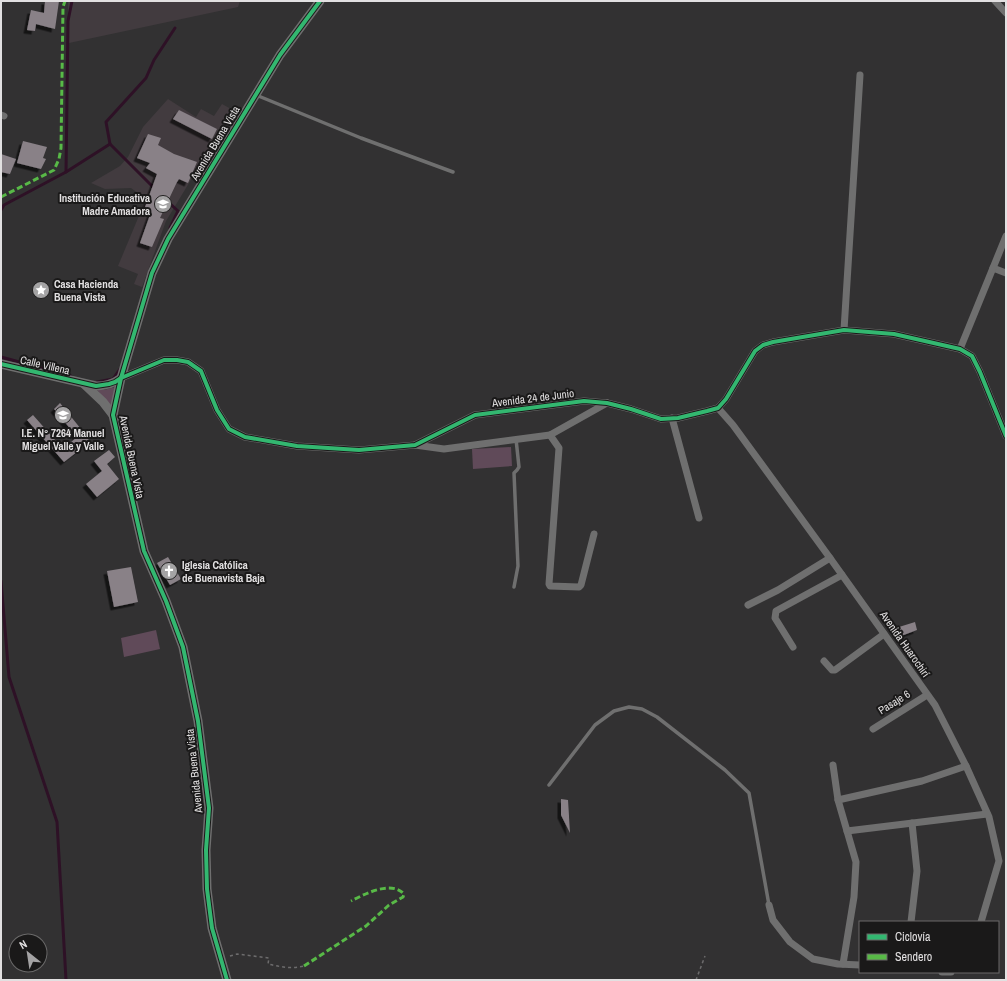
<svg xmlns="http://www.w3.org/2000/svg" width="1007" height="981" viewBox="0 0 1007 981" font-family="'Archivo Narrow',sans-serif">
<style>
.built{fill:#423b3f}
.green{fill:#604a59}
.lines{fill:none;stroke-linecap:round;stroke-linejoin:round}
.stream{stroke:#2e1126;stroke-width:3}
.building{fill:#898187;filter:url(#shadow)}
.path{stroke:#6d6c6d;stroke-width:1.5;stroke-dasharray:3 3;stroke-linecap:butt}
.service{stroke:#6f6f6f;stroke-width:3.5}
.minor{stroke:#6f6f6f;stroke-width:7}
.tertiary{stroke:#6f6f6f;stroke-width:9}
.quiet{stroke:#58b947;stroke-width:3;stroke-dasharray:6 3;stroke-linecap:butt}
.cycleway-casing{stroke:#1a1919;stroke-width:6}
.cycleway{stroke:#33b770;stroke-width:4}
.labels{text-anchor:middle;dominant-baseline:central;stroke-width:4;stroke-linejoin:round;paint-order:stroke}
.street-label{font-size:11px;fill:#e2e0e1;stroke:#1a1919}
.poi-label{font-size:11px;font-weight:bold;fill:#e2e0e1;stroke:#1a1919;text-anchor:start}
</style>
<defs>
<filter id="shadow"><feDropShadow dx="-3.5" dy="3.5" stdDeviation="0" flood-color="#0009"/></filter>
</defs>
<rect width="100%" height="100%" fill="#323132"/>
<g class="built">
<path d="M68,1H240L238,7L69,43Z"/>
<path d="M168,99L196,117L201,109L214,116L222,104L231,109L189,183L166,221L142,287L134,284L138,274L118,266L146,199L131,188L105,189L91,183L120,166L128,157L143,127Z"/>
</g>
<g class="green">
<path d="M115,387L111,407L97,390H104Z"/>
<path d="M511,447L512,466L473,469L472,449Z"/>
<path d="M156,630L160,649L124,657L121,638Z"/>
</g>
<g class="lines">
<g class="stream">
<path d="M110,144L106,122L146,78L154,60L175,28"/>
<path d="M66,172L68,21L72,1"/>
<path d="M165,199L178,211L170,228"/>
<path d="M1,210L4,205L66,172L110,144L155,189"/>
<path d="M1,357L71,376"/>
<path d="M97,382L113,379L120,369"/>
<path d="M1,581L9,677L57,822L66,980"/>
</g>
</g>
<g class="building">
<path d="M45,1H59L55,29L36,24L35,31L27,30L31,10L44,13Z"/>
<path d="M179,110L217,129L212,139L173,119Z"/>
<path d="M148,134L161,138L158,145L174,154L197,162L188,183L179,179L177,182L160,218L164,219L152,247L140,243L151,212L144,210L157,174L146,168L150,163L137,158Z"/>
<path d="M23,141L47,147L43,158L46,159L41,169L17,163Z"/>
<path d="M1,154L16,159L10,174L1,172Z"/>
<path d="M60,403L89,439L80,446L82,448L64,462L27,420L33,415L63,449L77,437L54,409Z"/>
<path d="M109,450L115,457L107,464L119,479L97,497L86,484L102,471L94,461Z"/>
<path d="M168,557L181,579L170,585L157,563Z"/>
<path d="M131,567L138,602L114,607L107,571Z"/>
<path d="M915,622L917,630L901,636L899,627Z"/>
<path d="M561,799L568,800L570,833L561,815Z"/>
</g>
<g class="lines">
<g class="path">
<path d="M230,956L237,954L269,958L268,964C280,967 292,969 304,966"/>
<path d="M696,980L705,956"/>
</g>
<g class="service">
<path d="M256,95L361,138L453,172"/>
<path d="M514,587L518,566L514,473L517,470L519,467L516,439"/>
<path d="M549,785L595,725L614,711L629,707L642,709L657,717L725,770L749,793L769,905"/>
</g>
<g class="minor">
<path d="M995,1L1006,13"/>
<path d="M1,115L4,116"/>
<path d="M993,268L1006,273"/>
<path d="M844,330L860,75"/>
<path d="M960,349L1006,236"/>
<path d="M121,378L164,360H177L188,362L201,371L217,410L229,429L245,437L297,446L359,450L415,445L475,415L584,401L607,403L631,409L661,419L678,418L707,411L718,408L726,399L755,351L763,345L773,342L844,330L894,334L960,349L972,356L980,372L1006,436"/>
<path d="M718,408L733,425L830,558L935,705L966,766L989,817L999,861L981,922"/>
<path d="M672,418L699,518"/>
<path d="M550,435L559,448L549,584L550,586L579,587L581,585L594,534"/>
<path d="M415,445L444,449L550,435L607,403"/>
<path d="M748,605L778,590L830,558"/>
<path d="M793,647L775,618L776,611L842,575"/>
<path d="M824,661L832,670H835L884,634"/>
<path d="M873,729L927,695"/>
<path d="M833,765L838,800L856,862L854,897L843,964"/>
<path d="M838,800L922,781L966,766"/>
<path d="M847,831L987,814"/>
<path d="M769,905L773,920L790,942L813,959L838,964L860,965"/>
<path d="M911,922L917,871L912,823"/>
<path d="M942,972H951"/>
</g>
<g class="tertiary">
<path d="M1,364L96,386C106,386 113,384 121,378"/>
<path d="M84,384L103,402L113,415"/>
<path d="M227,980L212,928L207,889L206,850L209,808L198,721L183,647L166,601L144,551L113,415L121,378L152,273L168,239L280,55L320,1"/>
</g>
<g class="quiet">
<path d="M1,197L54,170L59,159L61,148L63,7L65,1"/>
<path d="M304,966L366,926L389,905L403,897L404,894C391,880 365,894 351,901"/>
</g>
<g class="cycleway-casing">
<g id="cycleway">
<path d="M1,364L96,386L109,384L115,382L121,378L164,360H177L188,362L201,371L217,410L229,429L245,437L297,446L359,450L415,445L475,415L584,401L607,403L631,409L661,419L678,418L707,411L718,408L726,399L755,351L763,345L773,342L844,330L894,334L960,349L972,356L980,372L1006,436"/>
<path d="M227,980L212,928L207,889L206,850L209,808L198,721L183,647L166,601L144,551L113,415L121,378L152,273L168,239L280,55L320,1"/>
</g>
</g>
<use href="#cycleway" class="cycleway"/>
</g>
<defs>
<g id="school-disc" transform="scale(0.9)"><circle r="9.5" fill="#a4a3a4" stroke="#1a1919"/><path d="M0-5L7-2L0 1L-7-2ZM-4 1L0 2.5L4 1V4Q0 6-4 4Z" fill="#fff"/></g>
<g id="sight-disc" transform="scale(0.9)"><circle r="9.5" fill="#a4a3a4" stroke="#1a1919"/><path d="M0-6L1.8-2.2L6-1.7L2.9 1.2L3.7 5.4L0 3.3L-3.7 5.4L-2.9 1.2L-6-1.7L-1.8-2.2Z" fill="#fff"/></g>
<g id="church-disc" transform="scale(0.9)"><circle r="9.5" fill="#a4a3a4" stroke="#1a1919"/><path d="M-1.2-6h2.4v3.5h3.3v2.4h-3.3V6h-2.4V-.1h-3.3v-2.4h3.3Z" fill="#fff"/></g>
</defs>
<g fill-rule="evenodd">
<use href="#school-disc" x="163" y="204"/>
<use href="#sight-disc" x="41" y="290"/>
<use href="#school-disc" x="63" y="415"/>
<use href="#church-disc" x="169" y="571"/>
</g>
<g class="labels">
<g class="street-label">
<text transform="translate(215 143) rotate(-59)">Avenida Buena Vista</text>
<text transform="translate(45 365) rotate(13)">Calle Villena</text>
<text transform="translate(533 398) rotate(-7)">Avenida 24 de Junio</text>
<text transform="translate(132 457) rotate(78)">Avenida Buena Vista</text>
<text transform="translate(905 644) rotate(55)">Avenida Huarochirí</text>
<text transform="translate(894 702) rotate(-32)">Pasaje 6</text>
<text transform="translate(194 771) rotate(-96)">Avenida Buena Vista</text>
</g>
<g class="poi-label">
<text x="150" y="198" text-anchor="end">Institución Educativa<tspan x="150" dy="13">Madre Amadora</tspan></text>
<text x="54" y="284">Casa Hacienda<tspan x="54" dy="13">Buena Vista</tspan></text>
<text x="63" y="433" text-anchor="middle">I.E. N° 7264 Manuel<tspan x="63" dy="13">Miguel Valle y Valle</tspan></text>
<text x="182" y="565">Iglesia Católica<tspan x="182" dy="13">de Buenavista Baja</tspan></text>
</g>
</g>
<rect width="1007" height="981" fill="none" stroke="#e2e0e1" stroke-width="4"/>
<rect x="859" y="921" width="140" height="52" fill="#1a1919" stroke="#6a6969"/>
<rect x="867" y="934" width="20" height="6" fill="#33b770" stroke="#6a6969"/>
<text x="895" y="941" font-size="12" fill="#e2e0e1">Ciclovía</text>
<rect x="867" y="954" width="20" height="6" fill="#58b947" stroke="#6a6969"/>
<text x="895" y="961" font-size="12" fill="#e2e0e1">Sendero</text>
<g transform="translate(28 953) rotate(330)"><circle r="19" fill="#1a1919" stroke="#6a6969"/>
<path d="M0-3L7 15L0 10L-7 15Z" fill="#a4a3a4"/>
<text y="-6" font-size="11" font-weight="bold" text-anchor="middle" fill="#e2e0e1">N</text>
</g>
</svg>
